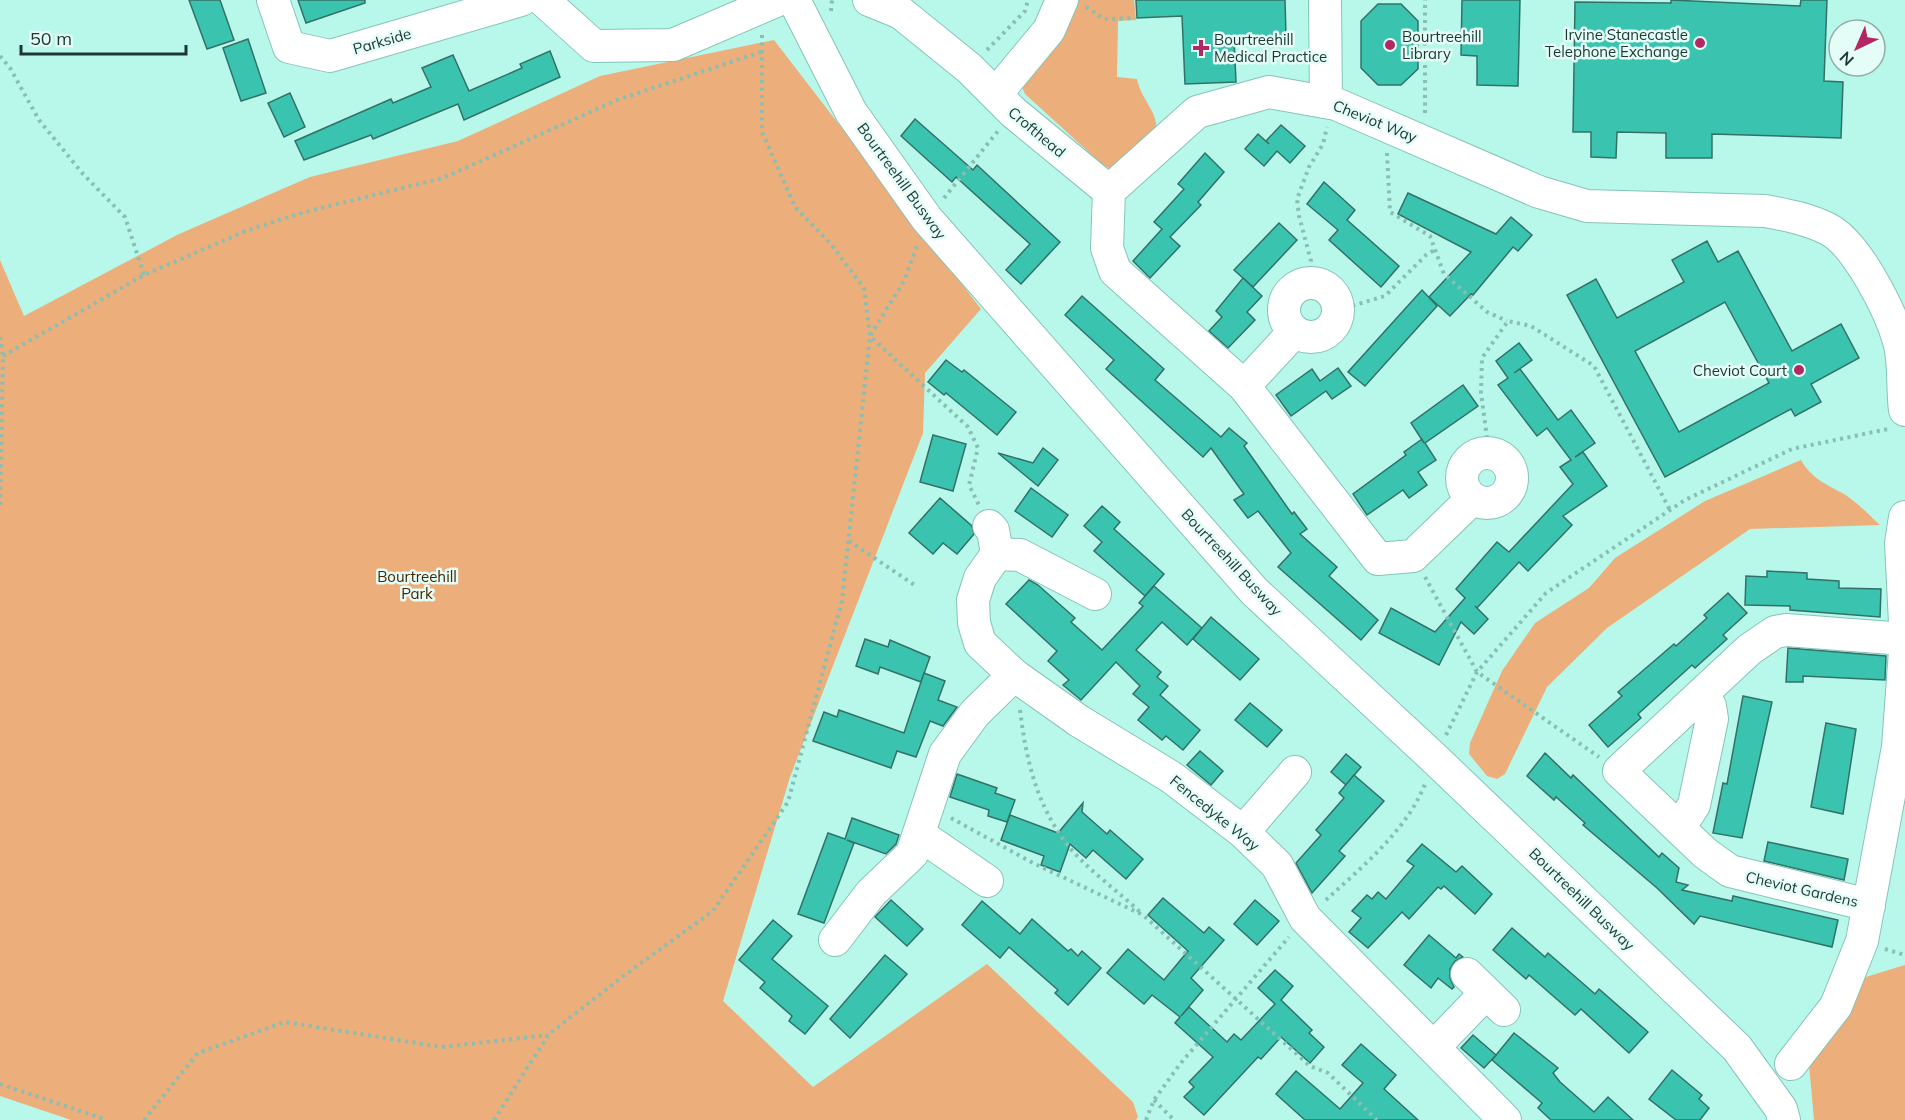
<svg xmlns="http://www.w3.org/2000/svg" width="1905" height="1120" viewBox="0 0 1905 1120" font-family="Mulish,sans-serif">
<style>
.green{fill:#ecae7a}
.building{fill:#3ac4b0;stroke:#337167;stroke-width:1.5;fill-rule:evenodd}
.lines{fill:none;stroke-linecap:round;stroke-linejoin:round}
.minor-casing{stroke:#86c4b8;stroke-width:34}
.path{stroke:#89beb3;stroke-width:4;stroke-dasharray:3 4.5;stroke-linecap:butt}
.minor{stroke:#fff;stroke-width:32}
.poi-dot{fill:#b32862;stroke:#e4fdf7;stroke-width:2}
.labels{text-anchor:middle;dominant-baseline:central;stroke-width:5;stroke-linejoin:round;paint-order:stroke}
.poi-label{font-size:15px;fill:#1d3632;stroke:#e4fdf7;text-anchor:end}
.street-label{font-size:15px;fill:#1d3632;stroke:#e4fdf7}
.park-label{font-size:15px;fill:#492500;stroke:#e4fdf7}
</style>
<rect width="100%" height="100%" fill="#b8f8eb"/>
<g class="green">
<path d="M1076,0H1134L1136,20L1118,21L1117,77L1137,79C1141,100 1161,115 1155,132L1111,169L1103,165L1025,94L1020,82Z"/>
<path d="M774,40L981,309L925,373L923,433L790,777L723,1001L813,1087L987,964L1133,1102L1138,1117L1136,1120H71L0,1096V260L24,316L179,234L310,177L458,141L600,76Z"/>
<path d="M1801,460C1812,479 1826,484 1844,494C1857,502 1869,515 1880,525L1750,529L1607,628L1547,687L1505,774L1497,779L1487,776L1469,754L1470,743L1502,671L1535,623L1589,588L1615,558L1705,501Z"/>
<path d="M1905,965V1120H1814L1809,1064L1856,980Z"/>
</g>
<g class="building">
<path d="M189,0H220L234,40L207,49Z"/>
<path d="M298,0H365V3L306,23Z"/>
<path d="M1136,0H1285L1286,35L1234,38L1236,82L1185,84L1182,16L1137,18Z"/>
<path d="M1462,0H1520L1518,86L1477,85V56L1461,55Z"/>
<path d="M1671,0L1800,6L1801,0H1827L1824,81L1843,82L1841,138L1712,134V158H1666V133L1617,132L1616,158L1591,157V132H1573L1575,2L1671,3Z"/>
<path d="M1378,4H1401L1418,21V69L1401,85H1378L1361,68V21Z"/>
<path d="M248,39L266,93L241,101L223,48Z"/>
<path d="M550,51L560,77L464,120L458,104L373,139L371,135L304,160L295,141L391,99L393,103L431,87L422,68L453,55L469,91L522,68L520,64Z"/>
<path d="M290,93L305,127L284,137L268,103Z"/>
<path d="M915,119L973,170L977,165L1060,242L1021,284L1006,270L1030,244L956,177L952,182L901,136Z"/>
<path d="M1281,125L1305,146L1290,163L1277,151L1264,166L1245,149L1258,134L1269,144L1266,141Z"/>
<path d="M1205,153L1224,172L1198,202L1201,205L1170,237L1180,246L1150,278L1133,261L1162,229L1154,222L1184,189L1178,184Z"/>
<path d="M1324,182L1355,210L1347,220L1399,266L1381,287L1329,240L1338,230L1307,204Z"/>
<path d="M1408,193L1496,234L1511,217L1532,235L1518,251L1513,247L1473,295L1471,294L1450,316L1429,297L1471,252L1398,214Z"/>
<path d="M1279,223L1297,240L1253,287L1234,270Z"/>
<path d="M1707,241L1718,262L1738,251L1792,351L1841,324L1859,358L1811,384L1821,402L1795,416L1791,409L1665,477L1567,295L1596,279L1617,318L1684,282L1672,260ZM1725,302L1769,383L1679,432L1635,351Z"/>
<path d="M1243,278L1262,296L1247,312L1255,320L1228,348L1209,331L1222,317L1216,311Z"/>
<path d="M1422,290L1437,306L1365,386L1348,372Z"/>
<path d="M1082,296L1164,369L1155,380L1221,437L1229,428L1247,443L1244,446L1292,514L1294,512L1307,529L1300,534L1337,567L1329,576L1378,620L1361,640L1278,567L1291,553L1258,511L1248,518L1234,500L1244,494L1211,448L1203,457L1106,369L1114,360L1065,315Z"/>
<path d="M1519,343L1532,360L1514,373L1520,369L1558,420L1571,410L1595,443L1575,457L1583,452L1607,486L1563,516L1572,525L1528,571L1519,562L1477,608L1475,606L1488,619L1474,634L1461,622L1439,665L1379,633L1391,608L1435,632L1465,598L1456,589L1497,542L1509,552L1573,484L1560,467L1571,460L1547,428L1537,436L1498,385L1508,378L1496,361Z"/>
<path d="M946,360L962,372L964,370L1016,412L997,435L946,393L944,395L928,382Z"/>
<path d="M1338,368L1351,386L1332,399L1326,391L1291,416L1276,395L1312,369L1320,381Z"/>
<path d="M1463,385L1478,406L1425,443L1436,460L1418,472L1427,485L1409,498L1403,490L1367,515L1353,494L1406,455L1404,452L1422,439L1424,443L1411,423Z"/>
<path d="M933,435L966,444L953,491L920,482Z"/>
<path d="M1043,448L1058,460L1038,486L998,453L1033,463Z"/>
<path d="M1031,488L1068,515L1052,537L1015,511Z"/>
<path d="M940,498L972,526L974,534L957,554L943,543L933,554L909,533Z"/>
<path d="M1102,506L1120,522L1114,529L1164,574L1145,596L1094,551L1102,542L1084,526Z"/>
<path d="M1767,571L1807,573V579L1839,581V588L1881,589L1880,617L1790,610V606L1745,605L1746,576L1767,577Z"/>
<path d="M1029,580L1038,585L1075,618L1071,622L1102,650L1143,606L1139,603L1154,586L1202,628L1187,645L1162,622L1136,650L1161,672L1157,677L1168,686L1160,695L1200,730L1183,750L1166,736L1162,740L1138,720L1149,707L1133,694L1140,686L1116,662L1081,700L1063,685L1069,680L1048,661L1057,651L1006,604Z"/>
<path d="M1728,593L1747,613L1723,635L1727,639L1695,668L1692,665L1638,714L1641,718L1608,747L1589,725L1622,696L1618,692L1674,644L1676,646L1707,618L1704,615Z"/>
<path d="M1211,617L1259,659L1240,680L1193,639Z"/>
<path d="M865,639L888,647L890,640L930,657L921,682L880,667L878,674L856,666Z"/>
<path d="M1788,648L1886,656L1885,680L1803,676V682H1786Z"/>
<path d="M924,673L945,681L938,700L957,707L943,726L930,721L916,757L897,751L891,768L813,741L824,712L837,717L839,710L904,733Z"/>
<path d="M1743,696L1772,702L1742,838L1713,833L1723,783L1727,784Z"/>
<path d="M1250,703L1282,730L1267,747L1235,720Z"/>
<path d="M1826,723L1856,729L1843,814L1811,807Z"/>
<path d="M1200,751L1223,771L1211,785L1187,765Z"/>
<path d="M1545,753L1571,778L1573,775L1659,857L1662,853L1679,868L1676,882L1688,885L1682,890L1732,901L1733,896L1838,920L1832,947L1700,916L1694,924L1657,888L1583,825L1585,823L1556,797L1554,800L1527,776Z"/>
<path d="M1346,754L1361,767L1346,785L1331,772Z"/>
<path d="M957,774L997,788L995,793L1015,800L1007,822L988,816L989,810L950,797Z"/>
<path d="M1354,775L1384,801L1339,851L1345,856L1312,893L1296,863L1321,835L1316,830L1344,798L1339,793Z"/>
<path d="M1083,803L1082,812L1107,834L1110,830L1143,859L1126,879L1093,850L1086,858L1070,844L1060,872L1041,865L1044,856L1001,840L1010,815L1058,833Z"/>
<path d="M852,818L899,835L896,844L886,854L847,840L854,843L824,923L798,914L828,833L845,839Z"/>
<path d="M1768,842L1848,859L1844,880L1764,861Z"/>
<path d="M1422,844L1456,872L1462,866L1492,894L1475,914L1444,886L1441,889L1438,887L1409,919L1402,912L1368,948L1349,932L1361,918L1352,911L1367,895L1372,899L1378,892L1386,899L1414,866L1407,861Z"/>
<path d="M1163,898L1204,933L1209,927L1224,940L1191,978L1203,990L1181,1016L1189,1007L1227,1042L1234,1034L1241,1040L1275,1004L1258,988L1275,970L1293,986L1281,1000L1312,1030L1309,1033L1324,1047L1310,1063L1281,1037L1261,1059L1258,1057L1204,1115L1184,1097L1194,1087L1189,1082L1213,1057L1175,1023L1180,1017L1152,995L1144,1004L1107,973L1128,949L1164,980L1188,951L1148,915Z"/>
<path d="M891,900L923,929L907,946L875,917Z"/>
<path d="M1255,900L1279,921L1257,945L1234,924Z"/>
<path d="M982,901L1020,934L1032,919L1068,951L1071,949L1078,956L1082,951L1101,968L1068,1005L1055,993L1058,990L1009,947L1000,958L962,925Z"/>
<path d="M773,920L792,936L772,959L828,1006L805,1034L789,1021L792,1016L760,988L765,982L739,960Z"/>
<path d="M1512,928L1545,957L1548,953L1595,994L1599,989L1648,1032L1629,1053L1581,1009L1575,1015L1529,975L1526,979L1493,950Z"/>
<path d="M1429,935L1456,958L1459,954L1463,957L1455,961L1450,969V978L1454,987L1452,989L1438,978L1431,988L1404,965Z"/>
<path d="M885,955L907,974L850,1038L830,1019Z"/>
<path d="M1514,1033L1558,1068L1553,1073L1560,1082L1594,1112L1608,1097L1633,1120H1551L1538,1108L1542,1103L1492,1060Z"/>
<path d="M1473,1035L1496,1055L1484,1068L1461,1048Z"/>
<path d="M1361,1044L1396,1075L1384,1089L1418,1120H1305L1276,1094L1296,1071L1340,1109L1363,1083L1342,1065Z"/>
<path d="M1672,1070L1702,1095L1699,1099L1709,1108L1700,1120H1676L1649,1099Z"/>
</g>
<g class="lines">
<g class="minor-casing">
<g id="minor">
<path d="M273,0L289,47L330,56L521,0"/>
<path d="M543,0L594,46L673,45L778,0"/>
<path d="M794,0L851,112L927,219L1254,591L1435,759L1737,1048L1781,1109L1784,1120"/>
<path d="M869,0L901,13L969,68L1013,112L1109,191"/>
<path d="M1325,0L1326,102"/>
<path d="M996,94L1049,30L1062,0"/>
<circle cx="1311" cy="310" r="27"/>
<path d="M1244,386L1294,332"/>
<circle cx="1487" cy="478" r="25"/>
<path d="M1472,499L1413,556L1378,559L1244,386L1115,271L1107,248L1109,191L1197,112L1269,92L1336,104L1539,192L1587,206L1765,211C1787,215 1808,219 1828,229C1857,244 1890,310 1899,341C1905,362 1902,388 1905,410"/>
<path d="M1905,517L1901,543L1905,623"/>
<path d="M989,526L993,530L997,554L980,578L973,600L974,623L980,643L1014,675L1079,721L1171,777L1243,832L1277,865L1305,918L1505,1120"/>
<path d="M997,554L1020,555L1095,594"/>
<path d="M1679,828L1694,805L1712,719L1710,706L1702,694"/>
<path d="M1243,832L1295,772"/>
<path d="M920,835L987,881"/>
<path d="M1869,905L1730,871L1705,853L1619,771L1750,649L1775,632L1786,630L1905,639"/>
<path d="M835,940L871,893L912,854L945,754L975,713L1014,675"/>
<path d="M1467,974L1504,1010"/>
<path d="M1434,1047L1486,993"/>
<path d="M1791,1064L1836,1006L1862,941L1898,747L1905,651"/>
</g>
</g>
<g class="path">
<path d="M1086,7L1104,19L1135,18"/>
<path d="M831,11L832,0"/>
<path d="M762,35V132L795,207L830,243L864,288L870,336L968,427L978,448L969,485L979,505"/>
<path d="M987,50L1025,11L1028,0"/>
<path d="M0,56L10,68L39,120L83,174L125,217L144,275"/>
<path d="M1425,113V0"/>
<path d="M1387,153L1390,212L1430,236L1444,274L1487,312L1507,321"/>
<path d="M944,198L998,131"/>
<path d="M1309,284L1311,261L1299,216L1297,199L1309,167L1323,144L1327,127"/>
<path d="M1338,310L1385,296L1426,255L1436,249"/>
<path d="M0,337L3,356L0,509"/>
<path d="M3,356L144,275L248,230L305,212L443,178L617,100L761,52"/>
<path d="M1489,453L1481,393L1482,358L1508,321L1531,326L1594,366L1670,510"/>
<path d="M849,541L916,586"/>
<path d="M1425,577L1477,672L1599,757"/>
<path d="M1020,710C1026,759 1036,803 1066,843C1083,866 1119,892 1140,912"/>
<path d="M1446,735L1477,672L1546,593L1685,500L1792,449L1888,429"/>
<path d="M951,818L1033,863L1143,915L1310,1066L1328,1073L1377,1120"/>
<path d="M1326,900C1362,867 1407,830 1425,784"/>
<path d="M1885,949L1905,955"/>
<path d="M0,1084L107,1120"/>
<path d="M1154,1100L1174,1120"/>
<path d="M144,1120L198,1053L285,1022L442,1047L548,1035"/>
<path d="M494,1120L549,1034L630,971L713,911L788,802L842,601L870,336L904,281L917,246"/>
<path d="M1146,1120L1154,1100L1180,1064L1289,937"/>
</g>
<use href="#minor" class="minor"/>
</g>
<g class="poi-dot">
<circle cx="1700" cy="43" r="6"/>
<circle cx="1390" cy="45" r="6"/>
<path d="M1198 39h6v6h6v6h-6v6h-6v-6h-6v-6h6z"/>
<circle cx="1799" cy="370" r="6"/>
</g>
<g class="labels">
<g class="poi-label">
<text x="1688" y="34">Irvine Stanecastle<tspan x="1688" dy="17">Telephone Exchange</tspan></text>
<text x="1402" y="36" text-anchor="start">Bourtreehill<tspan x="1402" dy="17">Library</tspan></text>
<text x="1214" y="39" text-anchor="start">Bourtreehill<tspan x="1214" dy="17">Medical Practice</tspan></text>
<text x="1787" y="370">Cheviot Court</text>
</g>
<g class="street-label">
<text transform="translate(382 41) rotate(-16)">Parkside</text>
<text transform="translate(1375 121) rotate(22)">Cheviot Way</text>
<text transform="translate(1037 132) rotate(40)">Crofthead</text>
<text transform="translate(902 181) rotate(54)">Bourtreehill Busway</text>
<text transform="translate(1232 562) rotate(47)">Bourtreehill Busway</text>
<text transform="translate(1215 813) rotate(39)">Fencedyke Way</text>
<text transform="translate(1802 889) rotate(13)">Cheviot Gardens</text>
<text transform="translate(1582 899) rotate(44)">Bourtreehill Busway</text>
</g>
<g class="park-label">
<text x="417" y="576">Bourtreehill<tspan x="417" dy="17">Park</tspan></text>
</g>
</g>
<g transform="translate(1857 48) rotate(224)"><circle r="28" fill="#e4fdf7" stroke="#94ada8" stroke-width="1.5"/>
<path d="M0-4.5L10 22L0 15L-10 22Z" fill="#b32862"/>
<text y="-9" font-size="16" font-weight="bold" text-anchor="middle" fill="#1d3632">N</text>
</g>
<path d="M21 45v9h165v-9" fill="none" stroke="#1d3632" stroke-width="3"/>
<text x="30" y="45" font-size="18" fill="#1d3632" stroke="#e4fdf7" stroke-width="4.5" paint-order="stroke">50 m</text>
</svg>
